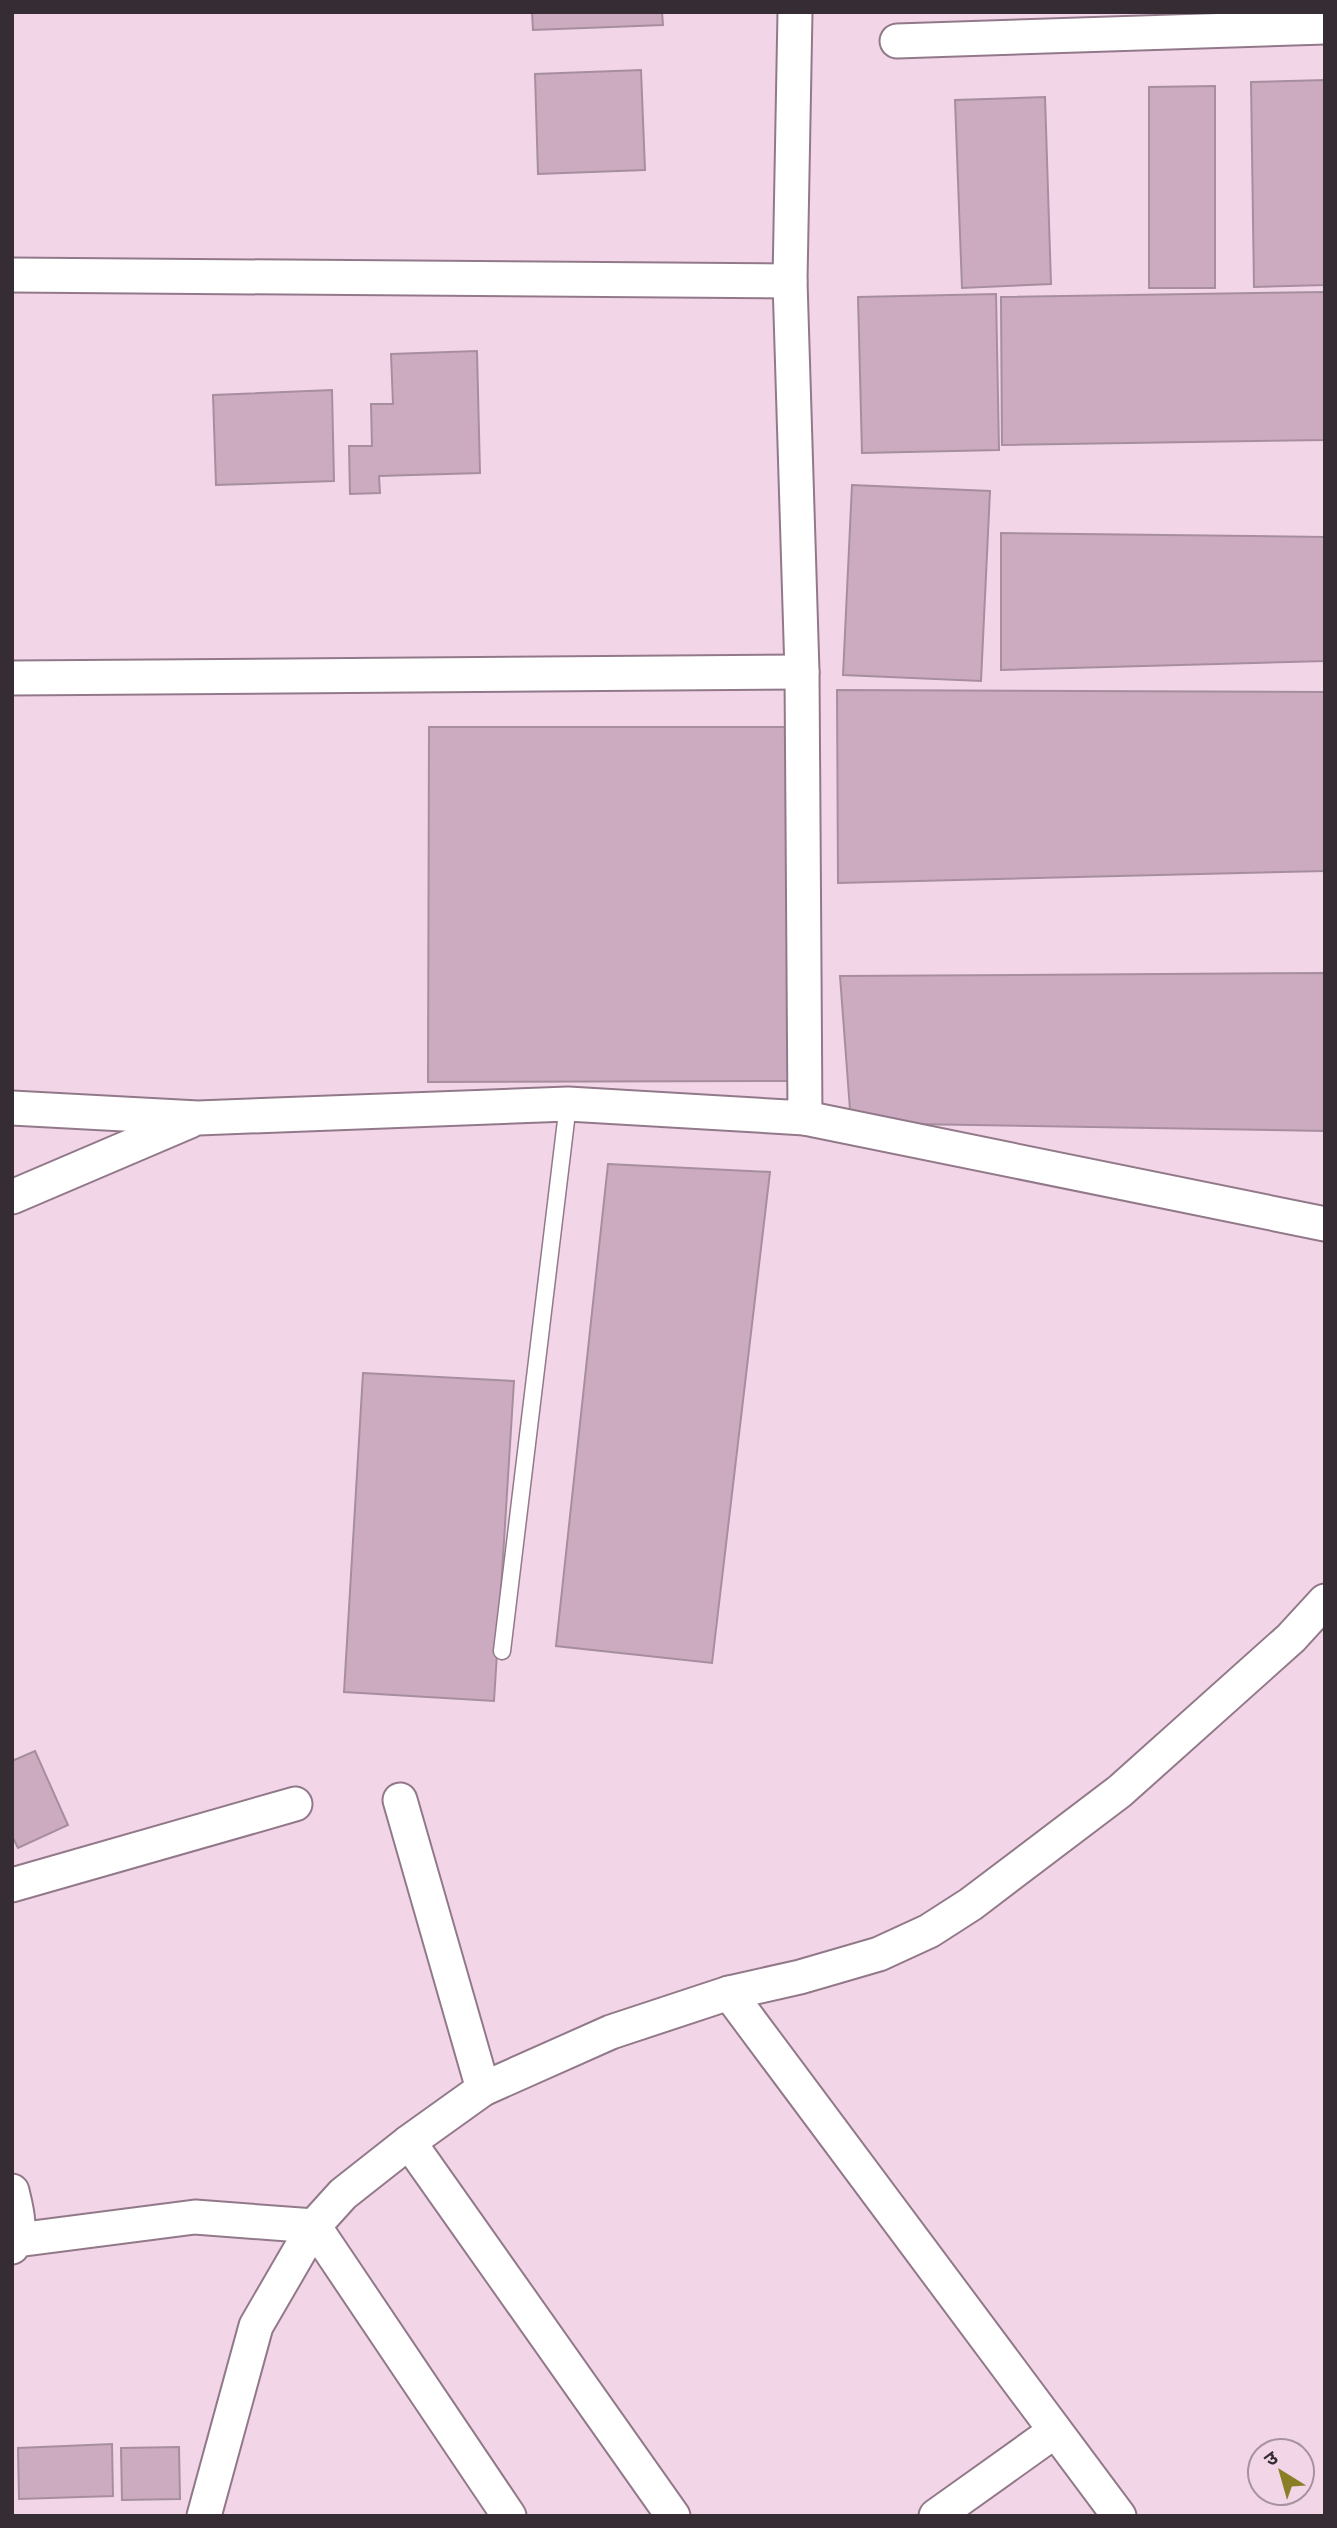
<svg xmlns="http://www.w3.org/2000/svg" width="1337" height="2528" viewBox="0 0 1337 2528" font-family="'Alegreya Sans','Noto Sans Devanagari',sans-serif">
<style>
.building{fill:#ccabc1;stroke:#a78e9e;stroke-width:2}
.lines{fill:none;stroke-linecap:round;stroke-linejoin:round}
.lane-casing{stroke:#92798a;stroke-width:19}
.street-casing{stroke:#92798a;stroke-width:37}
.lane{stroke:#fff;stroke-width:16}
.street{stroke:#fff;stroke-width:33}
</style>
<rect width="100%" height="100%" fill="#f2d6e8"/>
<g class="building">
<path d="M532,12H662L663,25L533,30Z"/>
<path d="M641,70L645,170L538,174L535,74Z"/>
<path d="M1325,80V285L1254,287L1251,82Z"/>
<path d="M1215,86V288H1149V87Z"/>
<path d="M1045,97L1051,284L962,288L955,100Z"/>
<path d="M1325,292V440L1002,445L1001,297Z"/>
<path d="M996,294L999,450L862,453L858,297Z"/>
<path d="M477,351L480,473L379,476L380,493L350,494L349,446H372L371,404H393L391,354Z"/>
<path d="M332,390L334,481L216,485L213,395Z"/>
<path d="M852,485L990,491L981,681L843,675Z"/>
<path d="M1001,533L1325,537V661L1001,670Z"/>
<path d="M837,690L1325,692V871L838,883Z"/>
<path d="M429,727H791L790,1081L428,1082Z"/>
<path d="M1325,973V1131L851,1123L840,976Z"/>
<path d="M608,1164L770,1172L712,1663L556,1646Z"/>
<path d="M363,1373L514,1381L494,1701L344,1692Z"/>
<path d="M35,1751L68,1825L18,1848L12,1836V1761Z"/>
<path d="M112,2444L113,2496L19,2499L18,2448Z"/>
<path d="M179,2447L180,2499L122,2500L121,2448Z"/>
</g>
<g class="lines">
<g class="lane-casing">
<path id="lane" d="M502,1651L568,1104"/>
</g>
<g class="street-casing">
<g id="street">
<path d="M897,41L1325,27"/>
<path d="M12,275L790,281"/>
<path d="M12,678L802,672"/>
<path d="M12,1108L198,1118L568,1104L805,1118L802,672L790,281L795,12"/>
<path d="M805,1118L1325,1224"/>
<path d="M12,1197L190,1121"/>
<path d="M400,1800L483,2089"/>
<path d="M12,1885L295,1804"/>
<path d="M729,1993L1119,2516"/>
<path d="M409,2142L673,2516"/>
<path d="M12,2191C16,2208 23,2231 12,2247"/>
<path d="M17,2240L195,2217L314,2226L509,2516"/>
<path d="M204,2516L256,2326L314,2226L343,2194L409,2142L483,2089L611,2032L729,1993L800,1977L879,1954L929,1931L971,1904L1120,1791L1291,1638L1325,1601"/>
<path d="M936,2516L1055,2431"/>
</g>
</g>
<use href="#lane" class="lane"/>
<use href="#street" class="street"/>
</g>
<rect width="1337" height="2528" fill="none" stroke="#362c33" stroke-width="28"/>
<g transform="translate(1281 2472) rotate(323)"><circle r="33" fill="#f2d6e8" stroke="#a792a0" stroke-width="2"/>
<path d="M0-5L12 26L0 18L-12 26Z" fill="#8a7f26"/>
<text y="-10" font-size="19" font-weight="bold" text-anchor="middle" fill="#362c33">उ</text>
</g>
</svg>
